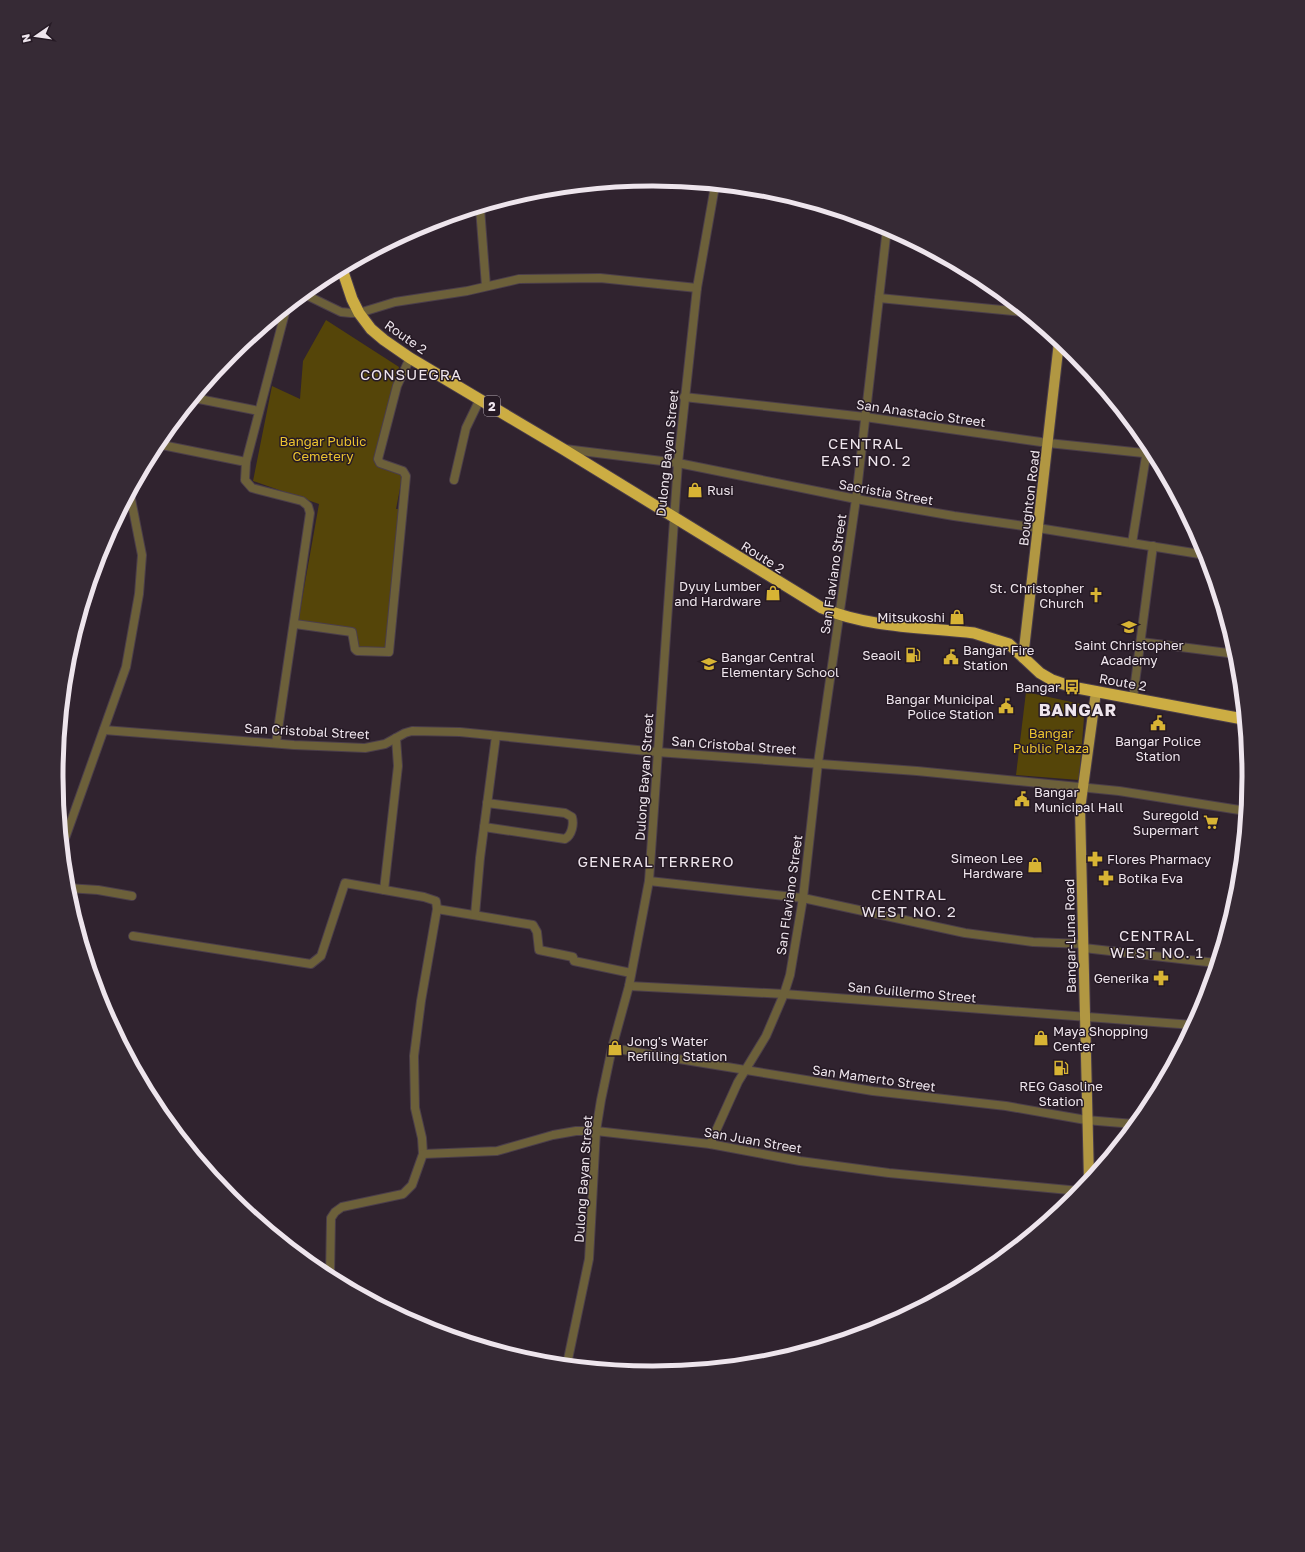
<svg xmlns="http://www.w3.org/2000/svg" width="1305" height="1552" viewBox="0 0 1305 1552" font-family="'Golos Text',sans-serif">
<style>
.green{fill:#554509}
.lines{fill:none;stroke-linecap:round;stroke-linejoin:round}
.minor-casing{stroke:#4b3e4a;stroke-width:10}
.major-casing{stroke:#4b3e4a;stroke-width:12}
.highway-casing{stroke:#4b3e4a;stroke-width:13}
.minor{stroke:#6c603a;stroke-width:8}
.major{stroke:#b19742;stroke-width:10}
.highway{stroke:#ccad43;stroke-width:11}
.labels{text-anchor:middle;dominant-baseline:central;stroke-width:3;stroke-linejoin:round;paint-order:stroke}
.shield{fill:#261a25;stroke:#b2a8b1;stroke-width:1}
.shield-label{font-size:12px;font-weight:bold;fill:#eee5ed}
.street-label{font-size:13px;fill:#eee5ed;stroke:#261a25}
.park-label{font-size:13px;fill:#ebc32f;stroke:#261a25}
.poi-label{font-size:13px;fill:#eee5ed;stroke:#261a25;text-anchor:end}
.quarter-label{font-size:15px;letter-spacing:1px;fill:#eee5ed;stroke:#261a25}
.district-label{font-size:17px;font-weight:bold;letter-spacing:1px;fill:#eee5ed;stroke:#261a25}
.rim{fill:none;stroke:#eee5ed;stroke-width:5}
</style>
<rect width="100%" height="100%" fill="#30232f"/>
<g class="green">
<path d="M326,320L399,367L376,463L403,473L396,509H401L387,650L356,647L353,628L298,622L319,504L253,481L272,386L300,399L303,361Z"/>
<path d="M1026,692L1085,705L1079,780L1016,775Z"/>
</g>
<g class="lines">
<g class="minor-casing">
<g id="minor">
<path d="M480,208L486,286"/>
<path d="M304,294L341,312L351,313H359L395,302L467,291L519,279L600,278L697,288"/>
<path d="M879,298L1023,312"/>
<path d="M684,397L865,417L1048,443L1153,454"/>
<path d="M194,398L259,411"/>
<path d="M157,444L246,462"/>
<path d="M565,449L678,463L856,499L954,516L1038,528L1206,555"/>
<path d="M454,480L466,428L480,399"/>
<path d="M1132,543L1148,444"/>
<path d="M295,624L352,632L355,649L357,651L389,652L406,476L403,471L380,463L378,459L397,386L410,358"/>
<path d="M1141,642L1236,654"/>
<path d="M1133,698L1153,546"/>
<path d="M104,730L294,745L365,748L385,744L405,733L412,731L460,732L657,752L917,771L1119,791L1246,811"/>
<path d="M276,743L310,513L308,506L302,501L252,488L245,480L246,462L286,309"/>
<path d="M484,827L565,839C572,835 574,824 572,817L565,813L487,803"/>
<path d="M63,844L126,667L139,594L142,555L130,494"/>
<path d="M649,881L803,898L965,933L1033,942L1084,944"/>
<path d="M67,888L98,890L132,896"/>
<path d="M384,890L398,766L396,738"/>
<path d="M437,909L533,925L537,932L539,950L573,957L574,961L631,973"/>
<path d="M475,915L480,858L496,736"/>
<path d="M133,936L311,964L321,956L345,883L424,897L436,901L437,909L421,1001L414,1056L415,1108L422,1138L423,1154L412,1185L403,1194L342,1207L335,1212L331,1218L330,1277"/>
<path d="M1084,948L1216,963"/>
<path d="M629,986L784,994L1193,1025"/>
<path d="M612,1048L873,1091L1006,1106L1086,1120L1134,1124"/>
<path d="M710,1144L738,1082L766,1036L784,994L790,975L803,898L818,763L856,499L887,228"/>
<path d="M423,1154L497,1151L553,1135L576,1131H596L710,1144L800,1161L889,1173L1080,1191"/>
<path d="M567,1364L589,1259L596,1131L601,1100L612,1048L629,986L649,881L678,463L697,288L715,186"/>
</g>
</g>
<g class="major-casing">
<g id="major">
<path d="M1023,658L1059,342"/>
<path d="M1089,1180L1080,809L1096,692"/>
</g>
</g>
<g class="highway-casing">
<path id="highway" d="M342,269L352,299L359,313L371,329L384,340L410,358L563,449L822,608C869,628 923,627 974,633L1009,644L1040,673L1052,680L1072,687L1243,719"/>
</g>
<use href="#minor" class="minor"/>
<use href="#major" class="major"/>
<use href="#highway" class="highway"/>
</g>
<defs>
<g id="shop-bare" transform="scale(1.2)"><path d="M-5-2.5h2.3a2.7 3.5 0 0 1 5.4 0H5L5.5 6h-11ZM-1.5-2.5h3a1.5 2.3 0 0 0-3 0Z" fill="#d8b434" stroke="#261a25" stroke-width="2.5" paint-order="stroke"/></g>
<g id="church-bare" transform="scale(1.2)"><path d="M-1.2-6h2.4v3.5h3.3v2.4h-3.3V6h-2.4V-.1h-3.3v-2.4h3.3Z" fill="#d8b434" stroke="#261a25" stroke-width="2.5" paint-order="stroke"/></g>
<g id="school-bare" transform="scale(1.2)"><path d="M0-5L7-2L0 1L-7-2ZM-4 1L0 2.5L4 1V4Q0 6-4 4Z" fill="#d8b434" stroke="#261a25" stroke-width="2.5" paint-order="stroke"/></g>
<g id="fuel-bare" transform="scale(1.2)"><path d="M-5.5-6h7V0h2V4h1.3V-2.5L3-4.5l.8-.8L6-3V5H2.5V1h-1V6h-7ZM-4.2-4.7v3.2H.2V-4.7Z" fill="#d8b434" stroke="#261a25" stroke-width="2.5" paint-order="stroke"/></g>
<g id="civic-bare" transform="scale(1.2)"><path d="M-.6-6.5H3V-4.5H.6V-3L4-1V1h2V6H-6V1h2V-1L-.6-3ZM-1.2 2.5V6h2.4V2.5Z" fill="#d8b434" stroke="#261a25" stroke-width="2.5" paint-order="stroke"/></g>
<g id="bus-bare" transform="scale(1.2)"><path d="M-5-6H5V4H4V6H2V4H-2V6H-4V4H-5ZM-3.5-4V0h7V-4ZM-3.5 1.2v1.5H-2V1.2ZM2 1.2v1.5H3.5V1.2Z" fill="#d8b434" stroke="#261a25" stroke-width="2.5" paint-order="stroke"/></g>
<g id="supermarket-bare" transform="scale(1.2)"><path d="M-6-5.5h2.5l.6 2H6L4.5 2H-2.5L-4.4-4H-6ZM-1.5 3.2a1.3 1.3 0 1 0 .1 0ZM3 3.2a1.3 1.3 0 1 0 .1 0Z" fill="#d8b434" stroke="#261a25" stroke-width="2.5" paint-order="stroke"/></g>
<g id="pharmacy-bare" transform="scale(1.2)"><path d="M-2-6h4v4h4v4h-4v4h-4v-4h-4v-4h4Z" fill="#d8b434" stroke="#261a25" stroke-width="2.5" paint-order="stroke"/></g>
</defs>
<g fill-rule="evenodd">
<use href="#shop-bare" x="695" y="490"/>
<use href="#shop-bare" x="773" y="593"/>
<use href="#church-bare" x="1096" y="595"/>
<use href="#shop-bare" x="957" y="617"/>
<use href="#school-bare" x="1129" y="627"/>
<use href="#fuel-bare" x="913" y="655"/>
<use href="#civic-bare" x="951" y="657"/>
<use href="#school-bare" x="709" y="664"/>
<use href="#bus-bare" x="1072" y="687"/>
<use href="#civic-bare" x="1006" y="706"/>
<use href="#civic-bare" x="1158" y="723"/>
<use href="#civic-bare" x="1022" y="799"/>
<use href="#supermarket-bare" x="1211" y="822"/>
<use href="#pharmacy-bare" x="1095" y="859"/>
<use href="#shop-bare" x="1035" y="865"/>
<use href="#pharmacy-bare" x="1106" y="878"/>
<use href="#pharmacy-bare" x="1161" y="978"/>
<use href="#shop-bare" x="1041" y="1038"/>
<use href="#shop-bare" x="615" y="1048"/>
<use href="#fuel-bare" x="1061" y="1068"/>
</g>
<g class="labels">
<rect class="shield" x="484" y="396" width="16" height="20" rx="3"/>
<g class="shield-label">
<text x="492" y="406">2</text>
</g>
<g class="street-label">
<text transform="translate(406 337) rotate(35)">Route 2</text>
<text transform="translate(921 413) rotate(8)">San Anastacio Street</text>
<text transform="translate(667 453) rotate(-84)">Dulong Bayan Street</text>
<text transform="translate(886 492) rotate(10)">Sacristia Street</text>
<text transform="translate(1029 498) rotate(-83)">Boughton Road</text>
<text transform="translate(763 557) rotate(32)">Route 2</text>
<text transform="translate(833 574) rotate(-82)">San Flaviano Street</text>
<text transform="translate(1123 682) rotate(10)">Route 2</text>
<text transform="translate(307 731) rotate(3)">San Cristobal Street</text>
<text transform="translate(734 745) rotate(4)">San Cristobal Street</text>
<text transform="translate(644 777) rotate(-86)">Dulong Bayan Street</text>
<text transform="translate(789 895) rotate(-82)">San Flaviano Street</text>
<text transform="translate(1070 936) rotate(-91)">Bangar-Luna Road</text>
<text transform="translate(912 992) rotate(5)">San Guillermo Street</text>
<text transform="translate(874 1078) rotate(8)">San Mamerto Street</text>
<text transform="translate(753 1140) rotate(10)">San Juan Street</text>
<text transform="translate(583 1179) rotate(-86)">Dulong Bayan Street</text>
</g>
<g class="park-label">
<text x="323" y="441">Bangar Public<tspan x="323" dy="15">Cemetery</tspan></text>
<text x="1051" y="733">Bangar<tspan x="1051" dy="15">Public Plaza</tspan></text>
</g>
<g class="poi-label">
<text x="707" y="490" text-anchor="start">Rusi</text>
<text x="761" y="586">Dyuy Lumber<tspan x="761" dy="15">and Hardware</tspan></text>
<text x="1084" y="588">St. Christopher<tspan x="1084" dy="15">Church</tspan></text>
<text x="945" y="617">Mitsukoshi</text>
<text x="1129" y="645" text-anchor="middle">Saint Christopher<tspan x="1129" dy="15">Academy</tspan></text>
<text x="963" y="650" text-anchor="start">Bangar Fire<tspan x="963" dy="15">Station</tspan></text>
<text x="901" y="655">Seaoil</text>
<text x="721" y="657" text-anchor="start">Bangar Central<tspan x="721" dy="15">Elementary School</tspan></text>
<text x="1060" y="687">Bangar</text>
<text x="994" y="699">Bangar Municipal<tspan x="994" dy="15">Police Station</tspan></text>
<text x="1158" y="741" text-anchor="middle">Bangar Police<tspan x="1158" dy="15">Station</tspan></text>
<text x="1034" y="792" text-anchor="start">Bangar<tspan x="1034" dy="15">Municipal Hall</tspan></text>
<text x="1199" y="815">Suregold<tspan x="1199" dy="15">Supermart</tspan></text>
<text x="1023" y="858">Simeon Lee<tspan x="1023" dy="15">Hardware</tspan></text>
<text x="1107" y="859" text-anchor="start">Flores Pharmacy</text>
<text x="1118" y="878" text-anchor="start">Botika Eva</text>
<text x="1149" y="978">Generika</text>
<text x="1053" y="1031" text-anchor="start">Maya Shopping<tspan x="1053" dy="15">Center</tspan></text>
<text x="627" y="1041" text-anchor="start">Jong's Water<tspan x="627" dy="15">Refilling Station</tspan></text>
<text x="1061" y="1086" text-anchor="middle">REG Gasoline<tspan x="1061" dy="15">Station</tspan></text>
</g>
<g class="quarter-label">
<text x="411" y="374">CONSUEGRA</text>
<text x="866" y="443">CENTRAL<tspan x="866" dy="17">EAST NO. 2</tspan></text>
<text x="656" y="861">GENERAL TERRERO</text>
<text x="909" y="894">CENTRAL<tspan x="909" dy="17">WEST NO. 2</tspan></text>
<text x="1157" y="935">CENTRAL<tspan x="1157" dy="17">WEST NO. 1</tspan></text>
</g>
<g class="district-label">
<text x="1078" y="709">BANGAR</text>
</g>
</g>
<path d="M0 0H1305V1552H0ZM652 186H653A589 589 0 0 1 1242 775V777A589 589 0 0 1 653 1366H652A589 589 0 0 1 63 777V775A589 589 0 0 1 652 186Z" fill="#362a35" fill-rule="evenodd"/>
<path class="rim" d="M652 186H653A589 589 0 0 1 1242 775V777A589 589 0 0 1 653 1366H652A589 589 0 0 1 63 777V775A589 589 0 0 1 652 186Z"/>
<g transform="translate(36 36) rotate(257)" stroke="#261a25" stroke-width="3" paint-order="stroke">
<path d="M0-3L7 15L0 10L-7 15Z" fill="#eee5ed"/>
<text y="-6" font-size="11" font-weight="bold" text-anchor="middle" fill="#eee5ed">N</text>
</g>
</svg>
